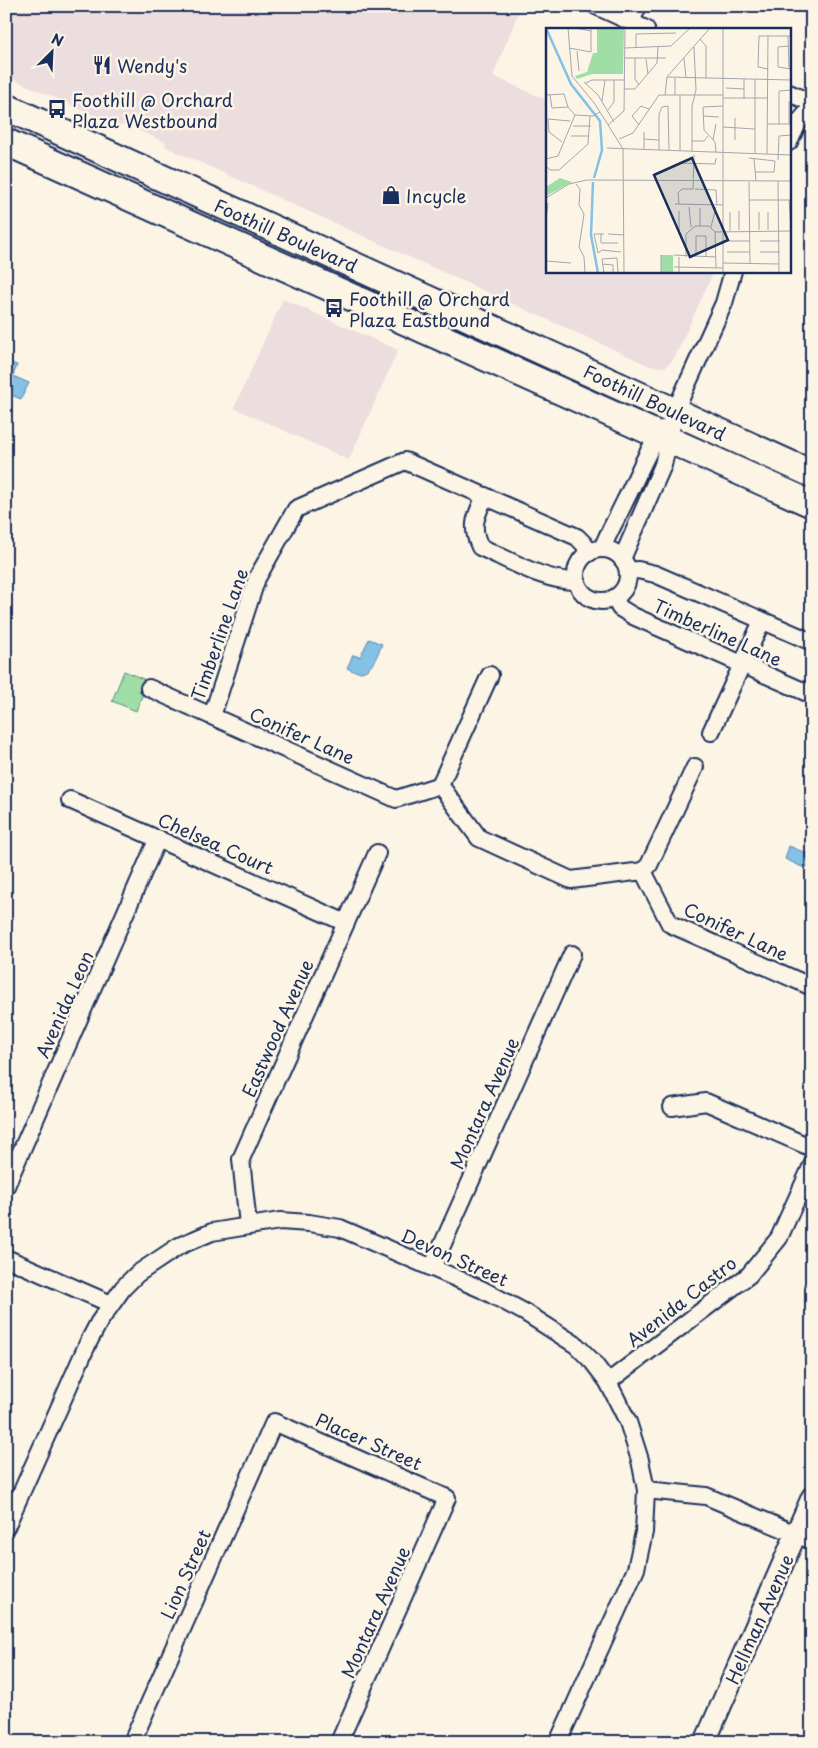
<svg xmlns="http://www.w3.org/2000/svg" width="818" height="1748" viewBox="0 0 818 1748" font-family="'Playpen Sans',sans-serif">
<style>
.built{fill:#ecdddf}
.pitch{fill:#9fdea7;stroke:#5d8682}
.water{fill:#85c0e5;stroke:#5b86af}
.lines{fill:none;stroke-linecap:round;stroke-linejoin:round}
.minor-casing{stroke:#1b2f5e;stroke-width:20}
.tertiary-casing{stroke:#1b2f5e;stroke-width:24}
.primary-casing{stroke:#1b2f5e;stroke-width:30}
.minor{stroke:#fcf5e5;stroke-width:16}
.tertiary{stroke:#fcf5e5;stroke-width:20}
.primary{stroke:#fcf5e5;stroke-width:26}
.labels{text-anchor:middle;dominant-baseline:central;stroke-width:5;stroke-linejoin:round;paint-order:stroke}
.poi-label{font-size:18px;fill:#1b2f5e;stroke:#fcf5e5;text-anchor:start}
.street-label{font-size:18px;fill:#1b2f5e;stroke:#fcf5e5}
.inset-river{fill:none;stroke:#85c0e5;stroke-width:2.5}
.inset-road{fill:none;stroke:#a2a6af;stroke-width:1}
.view{fill:#1b2f5e;fill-opacity:0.15;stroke:#1b2f5e;stroke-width:2.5}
.inset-edge{fill:none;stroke:#1b2f5e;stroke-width:2.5}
</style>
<rect width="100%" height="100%" fill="#fcf5e5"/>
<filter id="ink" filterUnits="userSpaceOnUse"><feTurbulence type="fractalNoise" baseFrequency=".02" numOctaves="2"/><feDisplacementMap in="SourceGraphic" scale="10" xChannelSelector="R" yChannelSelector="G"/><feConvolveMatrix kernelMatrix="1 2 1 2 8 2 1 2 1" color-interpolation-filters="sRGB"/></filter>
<g filter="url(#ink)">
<g class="built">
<path d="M6,6H521L493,76L547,100V271H714L674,359L665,367L650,366L166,147L165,142L126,125L117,126L6,76Z"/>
<path d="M283,299L398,350L349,460L234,408Z"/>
</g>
<path class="pitch" d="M124,671L148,681L136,711L112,701Z"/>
<g class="water">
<path d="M6,361L17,365L13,376L29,383L21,399L6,393Z"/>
<path d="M369,639L382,644C375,660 369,681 347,668L353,655L360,657Z"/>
<path d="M789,846L806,853L810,852L812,849V867H802L785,859Z"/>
</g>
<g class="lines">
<g class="minor-casing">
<g id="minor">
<path d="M596,6L646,29"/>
<path d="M631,22L638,6"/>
<path d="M789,93L812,103"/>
<path d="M789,142L798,123L812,107"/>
<path d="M485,496C476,516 470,526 480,547C510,560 545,582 577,581"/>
<path d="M602,549C608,533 617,518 624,503C637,478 646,452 662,429"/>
<circle cx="602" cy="575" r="26"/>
<path d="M622,559L663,465L675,411L724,303L733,271"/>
<path d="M628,571L638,570L655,574L812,642"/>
<path d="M614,598L620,608L633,616L812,695"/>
<path d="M149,688L396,799L440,785L479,838L571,880L643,871L670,924L812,987"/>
<path d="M212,716L257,578L296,509L405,461L577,537L584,544L589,553"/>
<path d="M711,732L762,621"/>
<path d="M440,785L490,675"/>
<path d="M70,800L346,923"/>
<path d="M643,871L649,865L695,767"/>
<path d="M672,1107L706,1102L812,1148"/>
<path d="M6,1186L158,838"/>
<path d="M248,1225L241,1159L377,853"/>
<path d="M6,1258L111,1304"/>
<path d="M432,1268L572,954"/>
<path d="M608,1382L749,1275L779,1238L812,1165"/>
<path d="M646,1490L706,1496L812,1541"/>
<path d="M6,1527L88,1343L99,1322L123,1288L137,1274L179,1246L212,1232L280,1221L309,1223L340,1228L481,1289L526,1313L576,1345L592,1361L608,1382L628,1422L640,1460L646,1490L644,1532L636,1569L558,1742"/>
<path d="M132,1742L274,1422L447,1498L339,1742"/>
</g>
</g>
<g class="tertiary-casing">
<path id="tertiary" d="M705,1742L812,1497"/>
</g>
<g class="primary-casing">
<g id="primary">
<path d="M6,107L812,474"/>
<path d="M6,142L812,504"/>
</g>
</g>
<use href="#minor" class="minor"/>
<use href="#tertiary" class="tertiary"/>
<use href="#primary" class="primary"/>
</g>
</g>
<defs>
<g id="restaurant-bare" transform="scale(1.5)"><path d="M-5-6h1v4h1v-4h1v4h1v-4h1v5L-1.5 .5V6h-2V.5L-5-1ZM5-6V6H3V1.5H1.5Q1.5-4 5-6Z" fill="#1b2f5e" stroke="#fcf5e5" stroke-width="2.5" paint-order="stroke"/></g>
<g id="bus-bare" transform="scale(1.5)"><path d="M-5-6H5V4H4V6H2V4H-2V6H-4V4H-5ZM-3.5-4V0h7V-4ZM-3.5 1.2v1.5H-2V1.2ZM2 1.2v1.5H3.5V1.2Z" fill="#1b2f5e" stroke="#fcf5e5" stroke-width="2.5" paint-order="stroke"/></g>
<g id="shop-bare" transform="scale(1.5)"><path d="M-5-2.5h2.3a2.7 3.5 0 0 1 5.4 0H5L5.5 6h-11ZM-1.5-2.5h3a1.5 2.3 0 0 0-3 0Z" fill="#1b2f5e" stroke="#fcf5e5" stroke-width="2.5" paint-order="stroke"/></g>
</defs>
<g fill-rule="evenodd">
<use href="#restaurant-bare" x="102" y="65"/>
<use href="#bus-bare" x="57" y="109"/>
<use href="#shop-bare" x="391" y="195"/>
<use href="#bus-bare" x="334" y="308"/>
</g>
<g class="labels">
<g class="poi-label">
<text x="117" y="65">Wendy's</text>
<text x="72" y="99">Foothill @ Orchard<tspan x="72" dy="21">Plaza Westbound</tspan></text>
<text x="406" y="195">Incycle</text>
<text x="349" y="298">Foothill @ Orchard<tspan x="349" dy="21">Plaza Eastbound</tspan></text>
</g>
<g class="street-label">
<text transform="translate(286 235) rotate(24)">Foothill Boulevard</text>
<text transform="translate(655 402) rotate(25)">Foothill Boulevard</text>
<text transform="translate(718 632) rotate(24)">Timberline Lane</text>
<text transform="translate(219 634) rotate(-71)">Timberline Lane</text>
<text transform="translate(302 735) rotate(24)">Conifer Lane</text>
<text transform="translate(216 843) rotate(24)">Chelsea Court</text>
<text transform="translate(736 931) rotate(25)">Conifer Lane</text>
<text transform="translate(64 1004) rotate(-66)">Avenida Leon</text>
<text transform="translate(277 1028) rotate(-66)">Eastwood Avenue</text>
<text transform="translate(484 1103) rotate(-66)">Montara Avenue</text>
<text transform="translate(455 1257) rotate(24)">Devon Street</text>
<text transform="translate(681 1301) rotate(-38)">Avenida Castro</text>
<text transform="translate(369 1441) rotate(24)">Placer Street</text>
<text transform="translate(185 1574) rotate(-66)">Lion Street</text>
<text transform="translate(375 1612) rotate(-66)">Montara Avenue</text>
<text transform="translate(759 1619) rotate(-66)">Hellman Avenue</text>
</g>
</g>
<g transform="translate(546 28)">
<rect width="245" height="245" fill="#fcf5e5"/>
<path d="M51,0H78L77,46H46L31,51L29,48L41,44L47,25H51ZM14,150L26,154L0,168V159ZM115,227H127V245H115Z" fill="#9fdea7"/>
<path d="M63 9a7 7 0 1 1 14 0a7 7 0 1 1-14 0Z" fill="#9fdea7"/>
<path class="inset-river" d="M0,0L25,56L54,93L56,122L48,150M47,154L45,207L52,245"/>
<path class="inset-road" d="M22,0L26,48L49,76L77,121L78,245M29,0L45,3M177,0V245M242,8L243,41M154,11L160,18V50M243,18L232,19V39L245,41M23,20L45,24V0M79,20L125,18L144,0M90,20V6L130,5M31,23L33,43M79,30H120M89,30V51L93,57M138,30L140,50M100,31L102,46M222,41L212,39L213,8H245M121,49L245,52M121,49L164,0M129,50V67M209,51V125M38,54L52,67L68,94M40,55L46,52H78M180,60L198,61M78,61H89L111,35L112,19M0,67L18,66L22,79L29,87M4,67L6,80L22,79M119,67L121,49M177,70H221M198,71V51M56,73L59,52M62,82L68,74V52M157,88L173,89M221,96H244M233,96V63L245,62M243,96V73M62,97L78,83L79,0M93,97L86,88L95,78L103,81M27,98H45M177,99L209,101M25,108H43M73,111L87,105L113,67H177M98,111L113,112M167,112L170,96M189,112V90M146,113H158L162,108M16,114L3,104L2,91L24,93M61,120L245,127M98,121V104M113,122V86L116,79L122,78L123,122M134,123V67M146,123V78L150,62L148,19M170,124L169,114L158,102L157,79L177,78M221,126L222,8M203,130L229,133L228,144H209M0,131L12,128L29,87L47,88L54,84M208,131L210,153M232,132L233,108L245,107M133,135L169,136L170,130M0,138L4,142H13L42,116L44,88M232,153L233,245M203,154L204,235M30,156L34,161L33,177L38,186L33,219L38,229L39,245M147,161L148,127M149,161L170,162L171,177M0,170L23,156L41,152L245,153M203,172H245M243,172L245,200M129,176L177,177M133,176L132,165L136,161H147M143,179L145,199M154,180V198M133,183V206M193,183V202M184,184V203M213,184V202M0,192L2,175M165,199L170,179M222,202V184M169,204L245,203M169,204L170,240M55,206V215H72M58,206H48L52,225L56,222L75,224M62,206L78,207M140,206L149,198H163L169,204M181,213H204M214,213H234M181,224H204M214,224H234M115,227V245M128,227L170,229M133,229V245M140,229V206M150,229V208H160V229M0,233L25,235M177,235L233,236M56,236L67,237V245M128,239L177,240M58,245L56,231L71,230L72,245"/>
<path class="view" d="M146,130L182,212L144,229L108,147Z"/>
<rect width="245" height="245" class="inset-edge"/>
</g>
<rect width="818" height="1748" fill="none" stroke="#fcf5e5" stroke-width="25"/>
<rect x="12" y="12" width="793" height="1723" fill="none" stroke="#1b2f5e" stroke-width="2" filter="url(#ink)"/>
<g transform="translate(52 52) rotate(24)" stroke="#fcf5e5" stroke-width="4" paint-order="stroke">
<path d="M0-4L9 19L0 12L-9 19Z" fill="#1b2f5e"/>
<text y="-8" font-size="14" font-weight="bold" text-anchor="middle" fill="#1b2f5e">N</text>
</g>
</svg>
